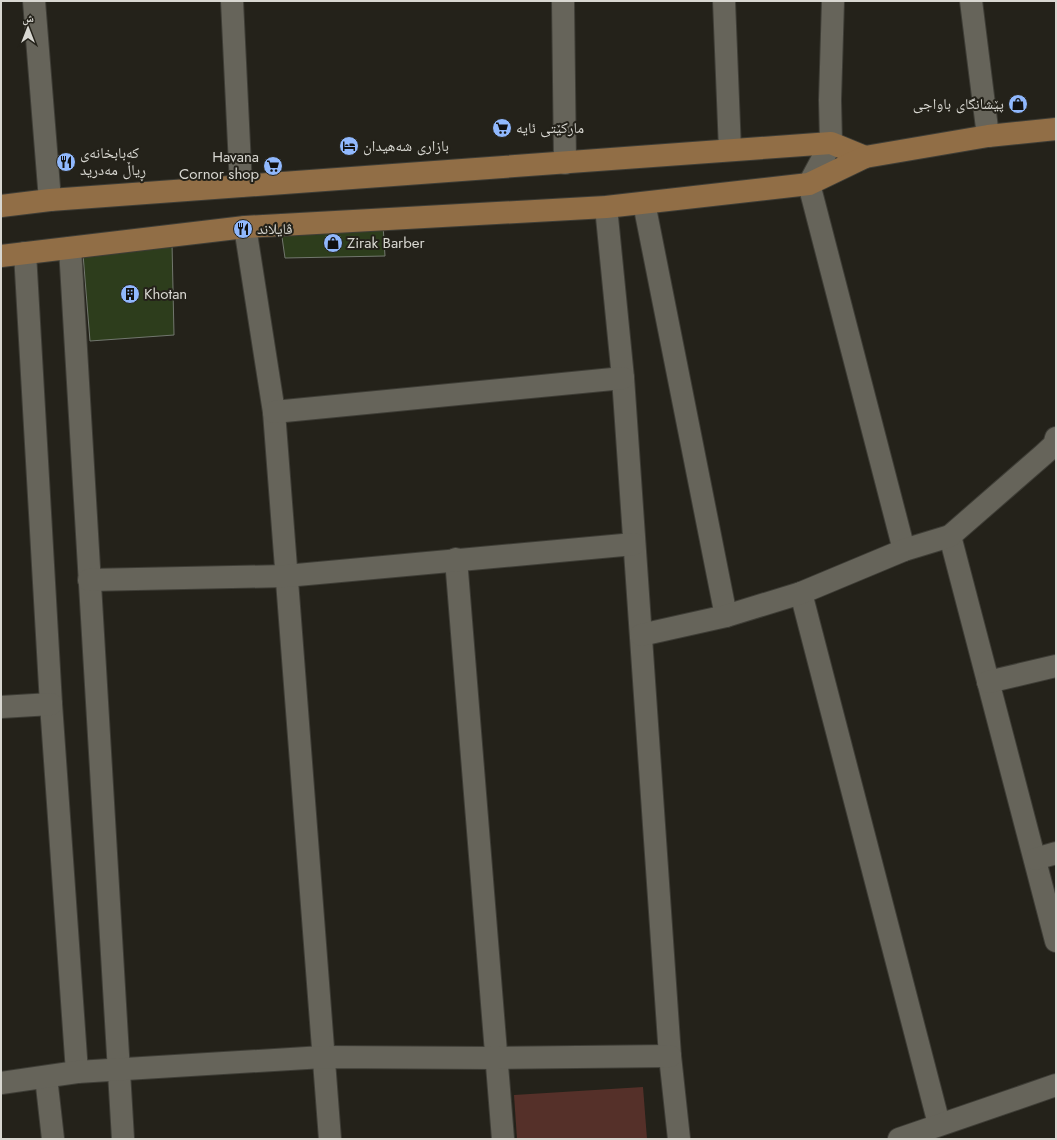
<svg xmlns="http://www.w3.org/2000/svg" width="1057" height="1140" viewBox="0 0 1057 1140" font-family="Jost,'Noto Naskh Arabic',sans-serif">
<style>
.green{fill:#553029}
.building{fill:#2d3d1c;stroke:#72776e}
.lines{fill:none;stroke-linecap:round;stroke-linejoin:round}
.minor-casing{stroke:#3e3d36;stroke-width:24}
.major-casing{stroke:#3e3d36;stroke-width:24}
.minor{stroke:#66645a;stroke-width:22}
.major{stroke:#916e46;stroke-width:22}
.labels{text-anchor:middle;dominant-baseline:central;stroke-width:4;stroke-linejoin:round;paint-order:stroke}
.poi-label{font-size:15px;fill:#d8d7d1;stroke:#24221a;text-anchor:start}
</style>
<rect width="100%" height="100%" fill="#24221a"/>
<path class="green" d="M643,1087L647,1139H517L514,1095Z"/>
<g class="building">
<path d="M383,225L385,256L285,258L281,230Z"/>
<path d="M172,243L174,335L90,341L83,254Z"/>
</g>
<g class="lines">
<g class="minor-casing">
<g id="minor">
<path d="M34,1L50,200"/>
<path d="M232,1L241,186"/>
<path d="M563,1L565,163"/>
<path d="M724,1L730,150"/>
<path d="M833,1L830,100L831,143L809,184L904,550"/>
<path d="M971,1L988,136"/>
<path d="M644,203L726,616"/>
<path d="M606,207L623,378L670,1056L679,1139"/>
<path d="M245,227L274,412L330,1139"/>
<path d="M70,248L123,1139"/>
<path d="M25,253L51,704L77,1072"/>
<path d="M274,412L623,378"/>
<path d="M950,536L1056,941"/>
<path d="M456,559L503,1139"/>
<path d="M89,580L286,576L634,544"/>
<path d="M801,593L939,1124"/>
<path d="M641,635L726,616L801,593L904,550L950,536L1043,455L1054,445L1056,438"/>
<path d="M988,682L1056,666"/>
<path d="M1,707L51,704"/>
<path d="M1035,859L1056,853"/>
<path d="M46,1077L53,1139"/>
<path d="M1,1083L77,1072L323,1057L496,1058L670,1056"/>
<path d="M899,1139L1056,1085"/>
</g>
</g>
<g class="major-casing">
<g id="major">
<path d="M1,206L50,200L831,143L865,157"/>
<path d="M1,256L245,227L606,207L809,184L865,157L988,136L1056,129"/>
</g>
</g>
<use href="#minor" class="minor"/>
<use href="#major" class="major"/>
</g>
<defs>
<g id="shop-disc" transform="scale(1)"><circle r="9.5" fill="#90b8fd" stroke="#24221a"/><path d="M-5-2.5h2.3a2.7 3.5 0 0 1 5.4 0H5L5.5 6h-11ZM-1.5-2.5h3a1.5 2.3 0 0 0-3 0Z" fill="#111"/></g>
<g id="supermarket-disc" transform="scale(1)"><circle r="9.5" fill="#90b8fd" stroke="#24221a"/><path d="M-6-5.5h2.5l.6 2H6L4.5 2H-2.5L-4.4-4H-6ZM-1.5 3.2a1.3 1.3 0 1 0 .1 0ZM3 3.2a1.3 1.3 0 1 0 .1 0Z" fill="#111"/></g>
<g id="hotel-disc" transform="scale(1)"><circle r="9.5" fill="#90b8fd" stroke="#24221a"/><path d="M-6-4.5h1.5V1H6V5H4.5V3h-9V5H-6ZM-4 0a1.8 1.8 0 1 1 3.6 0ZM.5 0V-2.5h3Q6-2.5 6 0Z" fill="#111"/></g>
<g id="restaurant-disc" transform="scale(1)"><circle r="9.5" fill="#90b8fd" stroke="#24221a"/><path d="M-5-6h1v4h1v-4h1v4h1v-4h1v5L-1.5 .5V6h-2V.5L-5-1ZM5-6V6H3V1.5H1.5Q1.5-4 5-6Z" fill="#111"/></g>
<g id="building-disc" transform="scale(1)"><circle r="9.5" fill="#90b8fd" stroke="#24221a"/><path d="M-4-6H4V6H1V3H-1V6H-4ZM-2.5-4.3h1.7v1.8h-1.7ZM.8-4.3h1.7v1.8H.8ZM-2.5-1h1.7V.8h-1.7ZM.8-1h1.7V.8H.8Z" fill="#111"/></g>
</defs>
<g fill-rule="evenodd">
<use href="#shop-disc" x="1018" y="104"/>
<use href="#supermarket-disc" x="502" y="128"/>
<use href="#hotel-disc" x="349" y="146"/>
<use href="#restaurant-disc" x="66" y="162"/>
<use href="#supermarket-disc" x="273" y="166"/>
<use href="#restaurant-disc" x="243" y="229"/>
<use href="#shop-disc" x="333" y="243"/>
<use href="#building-disc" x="130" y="294"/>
</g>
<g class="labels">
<g class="poi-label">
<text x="1004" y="104" text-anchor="end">پێشانگای باواجی</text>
<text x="516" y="128">مارکێتی ئایە</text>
<text x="363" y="146">بازاری شەهیدان</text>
<text x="80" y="153">کەبابخانەی<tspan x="80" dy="17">ڕیاڵ مەدرید</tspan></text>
<text x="259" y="157" text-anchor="end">Havana<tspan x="259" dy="17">Cornor shop</tspan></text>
<text x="257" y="229">ڤایلاند</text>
<text x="347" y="243">Zirak Barber</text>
<text x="144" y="294">Khotan</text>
</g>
</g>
<rect width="1057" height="1140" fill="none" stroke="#d8d7d1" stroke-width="4"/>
<g transform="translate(28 28)" stroke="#24221a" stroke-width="3" paint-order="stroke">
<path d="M0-3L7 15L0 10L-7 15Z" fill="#d8d7d1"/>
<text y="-6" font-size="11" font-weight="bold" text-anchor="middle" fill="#d8d7d1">ش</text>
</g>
</svg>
